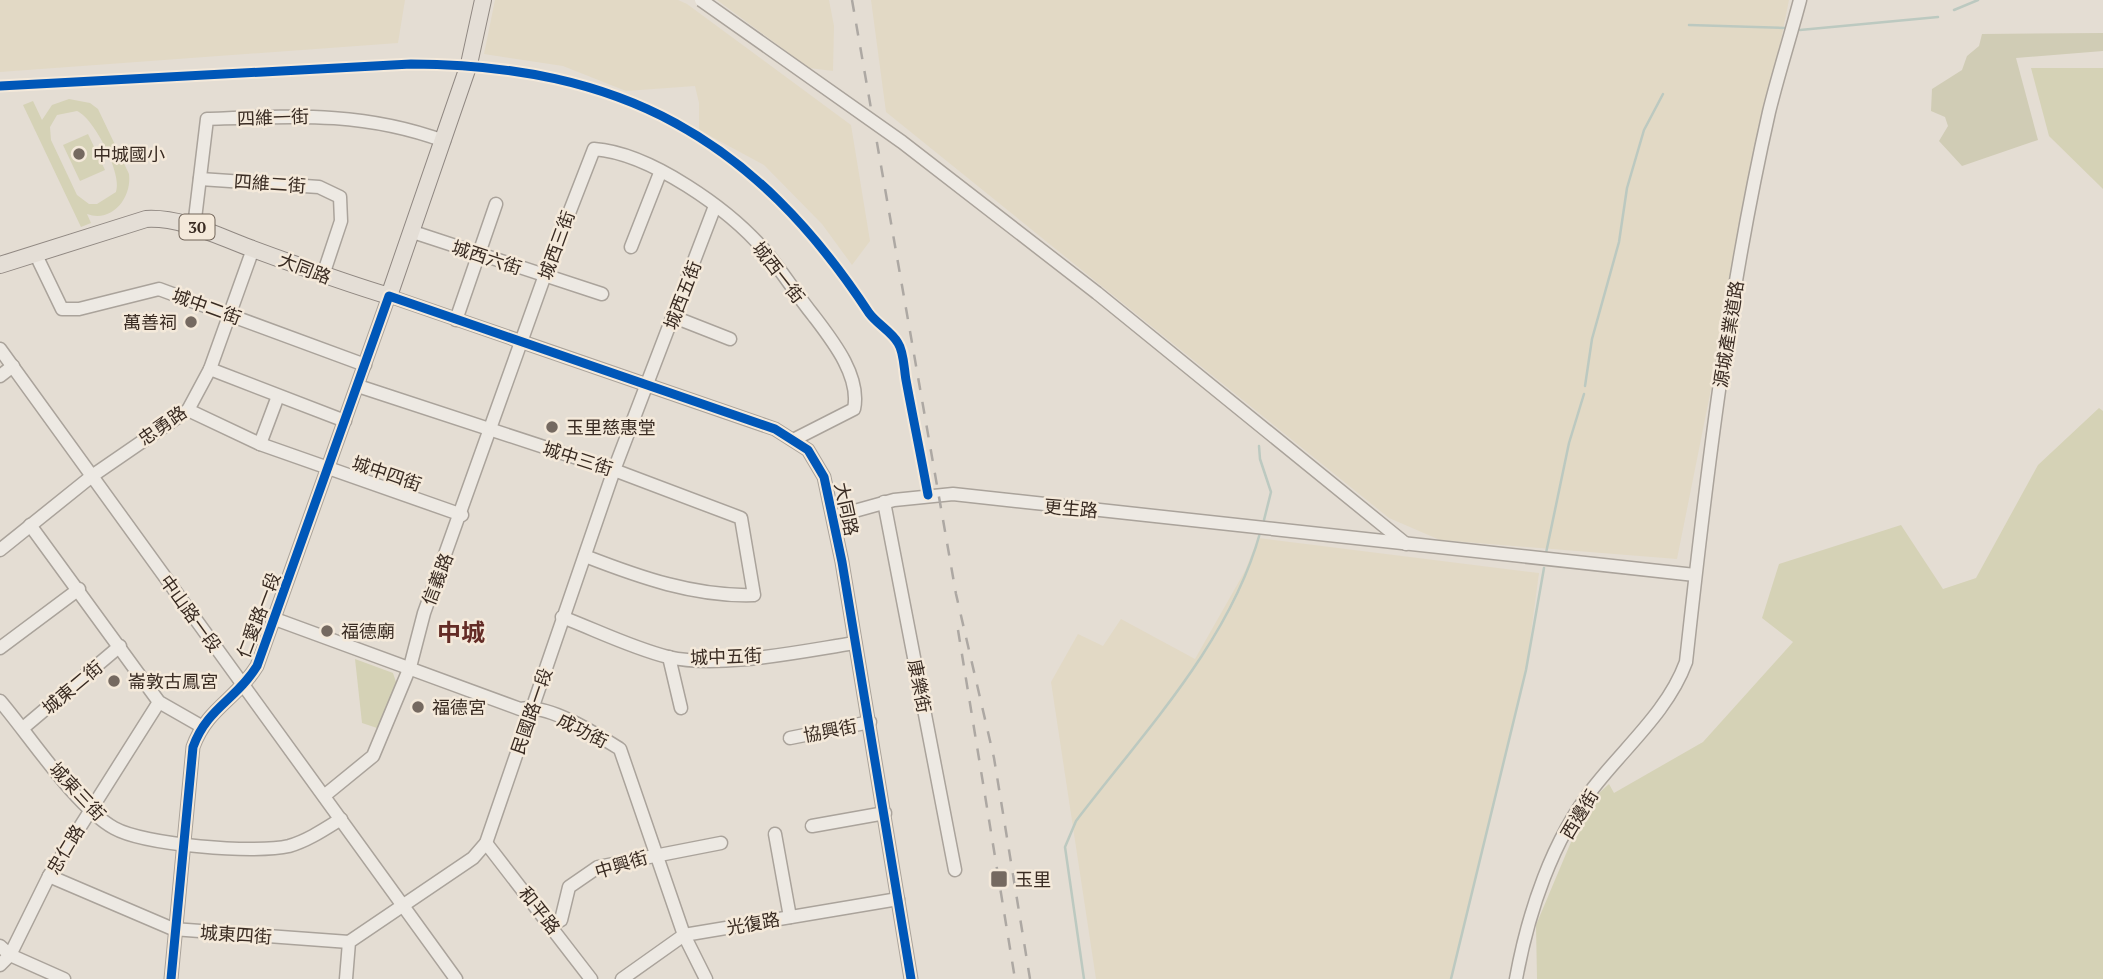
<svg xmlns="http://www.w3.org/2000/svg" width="2103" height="979" viewBox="0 0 2103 979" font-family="'PT Serif','Noto Sans TC',serif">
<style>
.farmland{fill:#e2d9c5}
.green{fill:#d5d2b6;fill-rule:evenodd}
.cemetery{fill:#d0ccb5}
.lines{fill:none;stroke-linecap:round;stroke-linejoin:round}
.stream{stroke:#bcc9c0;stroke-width:2.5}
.minor-casing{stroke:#aaa39b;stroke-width:15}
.major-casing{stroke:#908882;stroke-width:18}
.minor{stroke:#ede9e3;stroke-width:12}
.major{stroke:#e4ded6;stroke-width:16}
.rail{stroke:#ada8a3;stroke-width:2.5;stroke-dasharray:12 12;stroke-linecap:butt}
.minor-bridge-casing{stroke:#aaa39b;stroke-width:15;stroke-linecap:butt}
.minor-bridge{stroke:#ede9e3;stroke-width:12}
.cycleway-casing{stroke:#f4e9da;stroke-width:13}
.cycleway{stroke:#0057b8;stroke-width:9}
.poi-dot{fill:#756960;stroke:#f4e9da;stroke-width:2.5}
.labels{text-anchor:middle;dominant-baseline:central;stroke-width:5;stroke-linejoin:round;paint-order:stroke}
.shield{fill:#f4e9da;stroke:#716459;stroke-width:2}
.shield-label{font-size:16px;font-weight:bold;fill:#392b22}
.street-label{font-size:18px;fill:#392b22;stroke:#f4e9da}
.poi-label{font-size:18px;fill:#392b22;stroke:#f4e9da;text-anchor:start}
.district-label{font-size:24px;font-weight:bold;fill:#632b25;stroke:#f4e9da}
</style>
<rect width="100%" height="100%" fill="#e4ddd3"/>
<g class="farmland">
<path d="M0,0H405L398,43L0,72Z"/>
<path d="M495,0H678L687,4L851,125L870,241L852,265L822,224L764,165L699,130V103L695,86L626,91L563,66L484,54Z"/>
<path d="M717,0H829L834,26L833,71L809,68Z"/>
<path d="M871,0H1789L1677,559L1440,540L1389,518L886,112Z"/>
<path d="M1258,538L1539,573L1526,670L1451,979H1096L1051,682L1078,634L1103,646L1121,619L1195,659L1245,571Z"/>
</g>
<g class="green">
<path d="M2031,68H2103V189L2049,136Z"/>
<path d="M69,99L90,103L98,109L129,174C132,198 112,223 87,214L91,223L81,227L23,105L33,101L42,120L52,105ZM77,111C94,118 123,175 116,192L97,204H89L77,195L51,140L50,127L57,115Z"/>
<path d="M88,134L105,170L80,181L63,145Z"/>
<path d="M2099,408L2103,411V979H1537L1536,925L1587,804L1609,784L1614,793L1703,742L1793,642L1762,618L1779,564L1901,525L1943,589L1976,578L2038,465Z"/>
<path d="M355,659L393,673L396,682L380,729L362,723Z"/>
</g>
<path class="cemetery" d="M2103,33V51L2016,58L2038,140L1962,166L1939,141L1948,126L1945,117L1931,111L1932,89L1962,70L1967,56L1979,46L1982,34Z"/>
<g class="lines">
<g class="stream">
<path d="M1954,10L1978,0"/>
<path d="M1689,25L1785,28"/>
<path d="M1800,30L1938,17"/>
<path d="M1585,386L1592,339L1619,242L1627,188L1644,130L1663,94"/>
<path d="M1259,446L1260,459L1271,492L1264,520"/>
<path d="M1546,553L1569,443L1584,394"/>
<path d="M1084,979L1065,847L1076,821C1143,733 1230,642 1260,533"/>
<path d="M1451,979L1526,670L1544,568"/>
</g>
<g class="minor-casing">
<g id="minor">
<path d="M200,179L319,187L340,197L341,221L323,275"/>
<path d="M194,227L207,119C292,116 362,111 444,141"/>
<path d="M413,232L602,294"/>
<path d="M631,247L660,173"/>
<path d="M35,253L62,309H79L159,289L365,365"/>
<path d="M1097,293L1406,544"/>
<path d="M674,317L730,339"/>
<path d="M456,320L496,204"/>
<path d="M0,349L456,979"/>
<path d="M210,369L345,421"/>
<path d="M0,376L13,366"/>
<path d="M358,386L614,470L741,518L754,595C695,597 639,577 585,556"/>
<path d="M188,410L260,444L462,515"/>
<path d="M260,444L278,396"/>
<path d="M884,502L955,870"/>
<path d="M833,517L894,500L953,494L1695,575"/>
<path d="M30,525L159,702L201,726"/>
<path d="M0,550L92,476L188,410L210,369L253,249"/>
<path d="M562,617C596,630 632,648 668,657C720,669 802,651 855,643"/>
<path d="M275,619L520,709C548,703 596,734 620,749L684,935L706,979"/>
<path d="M0,648L79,589"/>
<path d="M669,657L681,708"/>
<path d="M0,701C30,736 75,806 114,828C144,845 255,854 289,846C307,841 325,829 341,819"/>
<path d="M23,728L120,646"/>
<path d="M790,738L870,722"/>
<path d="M324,796L373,756L410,667L424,613L545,275L594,149C650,153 729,209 765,251C782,271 796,294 813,315C832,340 861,376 854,409L795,439"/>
<path d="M812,826L885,813"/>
<path d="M775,834L790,917"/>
<path d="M486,843L591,979"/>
<path d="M49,876L173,929L349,942"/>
<path d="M552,925L561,920L569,887L598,867L721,843"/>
<path d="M0,946L10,955L64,979"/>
<path d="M0,965L10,955L49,876L159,702"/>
<path d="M171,979L193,747C207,708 236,700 257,666L389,296L775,429L808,450L824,477L842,562L911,979"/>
<path d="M346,979L349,942L473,858L486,843L614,470L715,206"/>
<path d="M622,979L684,935L898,899"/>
<path d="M1516,979C1528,913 1552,840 1594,787C1626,746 1668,711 1686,662C1706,478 1728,293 1769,112C1778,75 1790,38 1800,0"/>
</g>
</g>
<g class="major-casing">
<path id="major" d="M0,265L146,219C182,217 217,236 250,248C296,265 342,282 389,296L469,64L483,0"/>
</g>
<use href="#minor" class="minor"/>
<use href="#major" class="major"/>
<g class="rail">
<path d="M852,0L956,594L994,758L1030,979"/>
<path d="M958,630L1015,979"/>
</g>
<g class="minor-bridge-casing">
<path id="minor-bridge" d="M701,0L902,142L1097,293"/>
</g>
<use href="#minor-bridge" class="minor-bridge"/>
<g class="cycleway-casing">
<g id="cycleway">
<path d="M0,86L411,64C621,65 754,138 869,313C877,324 892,332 898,343C904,352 904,369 906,380C913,418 921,456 928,495"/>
<path d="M171,979L193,747C207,708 236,700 257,666L389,296L775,429L808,450L824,477L842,562L911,979"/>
</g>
</g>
<use href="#cycleway" class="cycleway"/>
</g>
<g class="poi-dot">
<circle cx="79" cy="154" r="7"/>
<circle cx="191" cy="322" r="7"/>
<circle cx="552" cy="427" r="7"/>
<circle cx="327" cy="631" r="7"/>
<circle cx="114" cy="681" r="7"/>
<circle cx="418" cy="707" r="7"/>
<rect x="990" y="870" width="18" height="18" rx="3.5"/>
</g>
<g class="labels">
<rect class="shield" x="179.5" y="214.5" width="35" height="25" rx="5"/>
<g class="shield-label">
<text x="197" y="227">30</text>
</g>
<g class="street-label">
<text transform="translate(273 117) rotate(-2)">四維一街</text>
<text transform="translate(270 183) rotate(4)">四維二街</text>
<text transform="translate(556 245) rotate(-70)">城西三街</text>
<text transform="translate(487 257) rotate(18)">城西六街</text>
<text transform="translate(305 268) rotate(21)">大同路</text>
<text transform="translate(779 272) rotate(52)">城西一街</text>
<text transform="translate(682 295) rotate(-69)">城西五街</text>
<text transform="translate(207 306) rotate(20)">城中二街</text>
<text transform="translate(1728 334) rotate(-81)">源城產業道路</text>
<text transform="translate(162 425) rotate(-35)">忠勇路</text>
<text transform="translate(578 458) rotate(18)">城中三街</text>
<text transform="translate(387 473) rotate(19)">城中四街</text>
<text transform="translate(1071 508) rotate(5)">更生路</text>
<text transform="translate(847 509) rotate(78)">大同路</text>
<text transform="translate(437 579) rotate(-69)">信義路</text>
<text transform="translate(191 613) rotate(54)">中山路一段</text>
<text transform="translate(258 615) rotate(-69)">仁愛路一段</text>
<text transform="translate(726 656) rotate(-2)">城中五街</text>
<text transform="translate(920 686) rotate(79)">康樂街</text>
<text transform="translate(72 687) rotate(-40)">城東二街</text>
<text transform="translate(531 711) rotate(-71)">民國路一段</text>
<text transform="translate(583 730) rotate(27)">成功街</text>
<text transform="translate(830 730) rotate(-11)">協興街</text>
<text transform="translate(78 791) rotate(47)">城東三街</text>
<text transform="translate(1579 814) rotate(-59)">西邊街</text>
<text transform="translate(65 849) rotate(-59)">忠仁路</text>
<text transform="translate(621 864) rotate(-17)">中興街</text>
<text transform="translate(540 910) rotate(52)">和平路</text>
<text transform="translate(753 923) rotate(-10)">光復路</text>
<text transform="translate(236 934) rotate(4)">城東四街</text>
</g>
<g class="poi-label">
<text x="93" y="154">中城國小</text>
<text x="177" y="322" text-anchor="end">萬善祠</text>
<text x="566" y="427">玉里慈惠堂</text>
<text x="341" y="631">福德廟</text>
<text x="128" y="681">崙敦古鳳宮</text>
<text x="432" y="707">福德宮</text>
<text x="1015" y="879">玉里</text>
</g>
<g class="district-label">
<text x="461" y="632">中城</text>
</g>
</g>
</svg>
